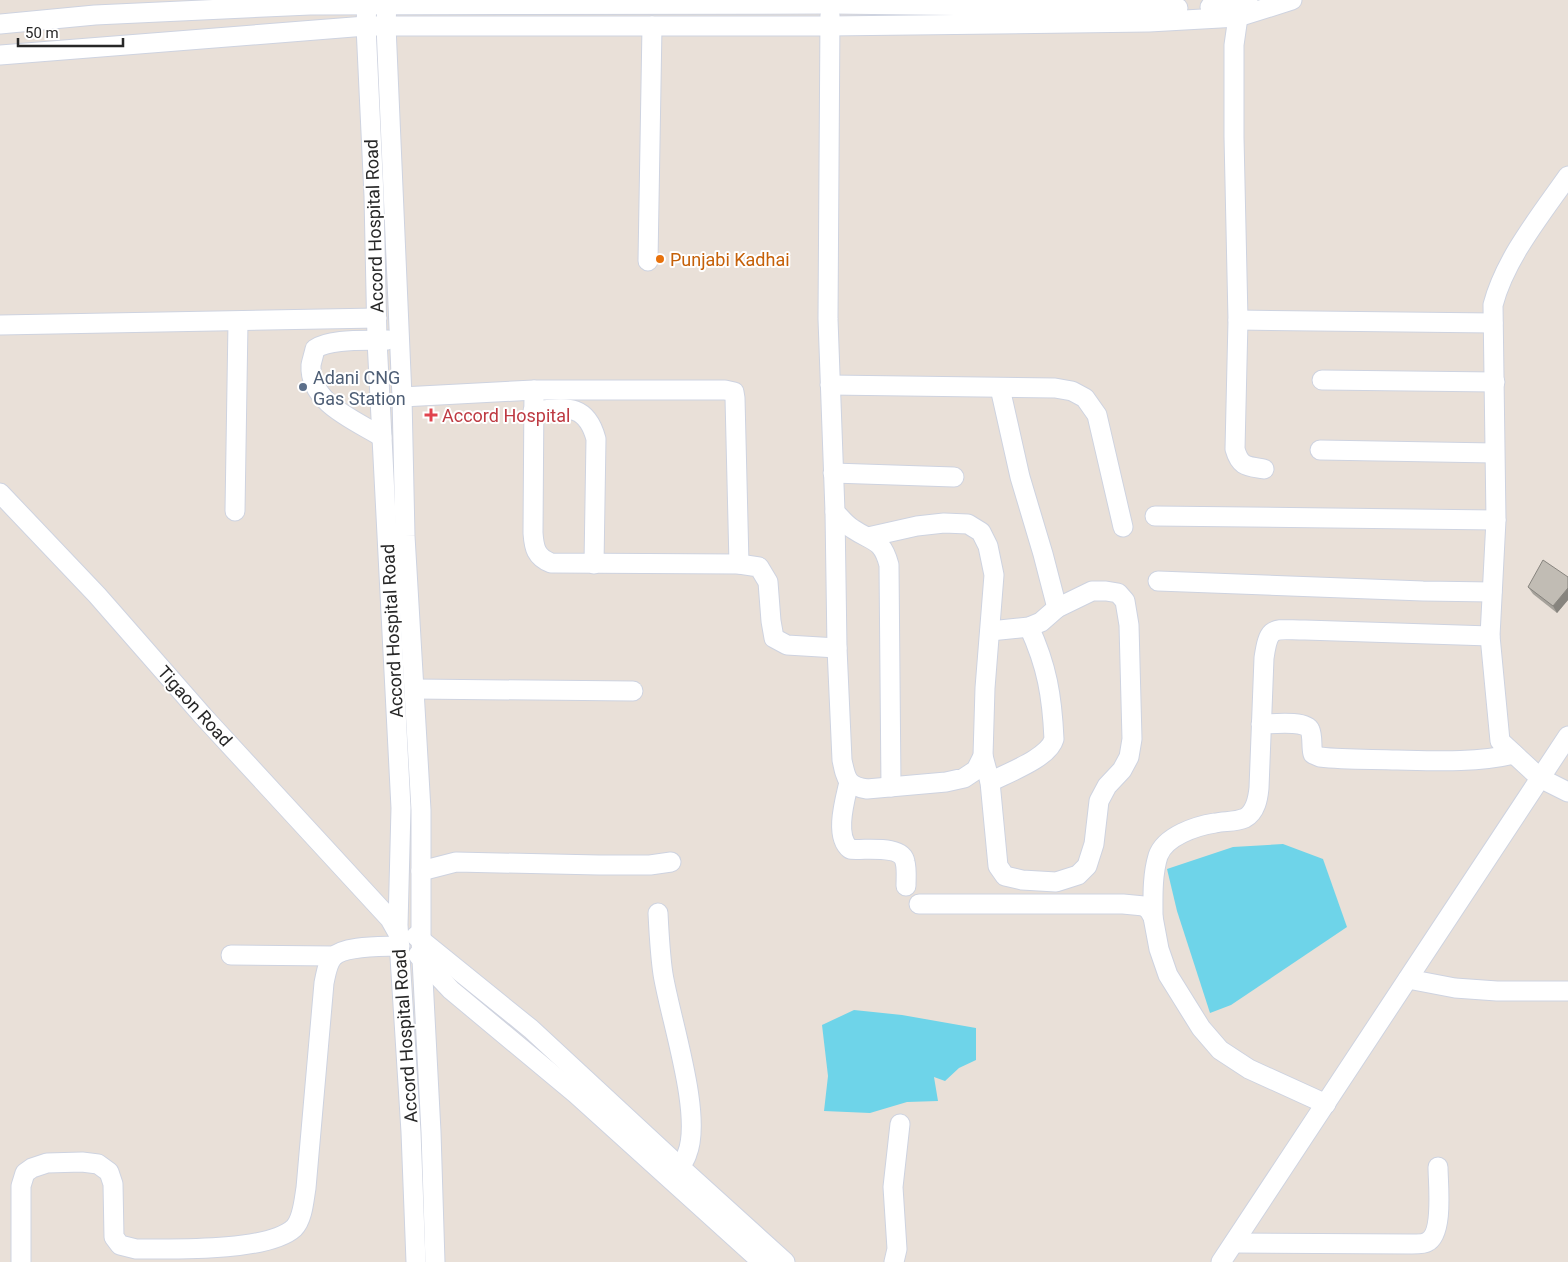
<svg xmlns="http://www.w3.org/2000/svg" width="1568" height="1262" viewBox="0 0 1568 1262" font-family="Roboto,sans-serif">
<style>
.water{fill:#6ed4e9}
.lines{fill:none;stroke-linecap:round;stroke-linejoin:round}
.minor-casing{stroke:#ced3e0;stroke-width:21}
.minor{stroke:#fff;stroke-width:19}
.wall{fill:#a6a29b}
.shaded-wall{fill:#87847e}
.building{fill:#c1bcb4;stroke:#87847e}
.food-dot{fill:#e8710a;stroke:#fff;stroke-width:2}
.service-dot{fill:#5c6f8a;stroke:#fff;stroke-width:2}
.health-dot{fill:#e0444e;stroke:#fff;stroke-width:2}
.labels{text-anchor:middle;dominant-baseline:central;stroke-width:4;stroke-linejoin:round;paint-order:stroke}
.street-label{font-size:18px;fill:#272727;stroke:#fff}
.food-label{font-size:18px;fill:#c56008;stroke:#fff;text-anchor:start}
.service-label{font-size:18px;fill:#4e5e75;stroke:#fff;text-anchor:start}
.health-label{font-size:18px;fill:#be3a42;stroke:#fff;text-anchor:start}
</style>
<rect width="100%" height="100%" fill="#e9e0d8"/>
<g class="water">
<path d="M1283,844L1323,859L1347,927L1231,1005L1210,1013L1177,911L1167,869L1233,847Z"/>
<path d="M854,1010L902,1015L976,1028V1060L959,1068L945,1081L934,1077L938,1101L907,1102L870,1113L824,1111L828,1076L822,1025Z"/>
</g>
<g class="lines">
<g class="minor-casing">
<g id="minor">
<path d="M367,0L366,26L374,196L377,340L401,808L398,925L411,1132L416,1262"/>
<path d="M387,0L386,26L402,397L405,536L421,810V940L431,1132L435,1262"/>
<path d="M1210,7L1224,6L1248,0"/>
<path d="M830,15L828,319L835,512C841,518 846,525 853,529C872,542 882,538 889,565L891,787"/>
<path d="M1238,17L1234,45V137L1238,320L1235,449C1240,467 1247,466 1264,469"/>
<path d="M0,24L95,15L310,5L832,4L1178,8"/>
<path d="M0,55L366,26H829L1149,22L1238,17L1292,0"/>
<path d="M1568,176C1540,216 1505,259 1493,305L1496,520L1490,636L1500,741L1540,778L1568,792"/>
<path d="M648,261L652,26"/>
<path d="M1238,320L1493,323"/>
<path d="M0,325L377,318"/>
<path d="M1322,380L1495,382"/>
<path d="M830,385L1055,388L1072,391L1085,398L1097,415L1123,527"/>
<path d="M1000,388L1020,477L1043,554L1057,608"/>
<path d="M534,390L533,533C534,548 536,557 551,563L739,564L759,567L768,582L771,621L774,638L787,645L837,648"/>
<path d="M402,397L534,390H725L734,392L735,398L739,564"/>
<path d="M533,411C565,408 586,402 596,439L594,564"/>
<path d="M382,437C355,420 309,403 311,365C312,360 314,354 315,349C330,338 368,341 388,340"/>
<path d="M1320,450L1494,453"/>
<path d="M833,473L954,477"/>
<path d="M0,493L97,595L203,716L390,919L399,935"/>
<path d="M235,511L238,322"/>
<path d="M835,512L837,648L842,760C846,779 847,786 867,789L946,782L964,778L976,770L983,756L985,688L994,575L988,546L981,532L968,524L944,523L917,526L868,537"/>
<path d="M1155,516L1496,520"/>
<path d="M1158,581L1423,591L1492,592"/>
<path d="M414,689L633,691"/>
<path d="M1261,724C1271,724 1306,720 1310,730C1313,737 1311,747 1313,754L1320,757C1346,760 1372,759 1397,760C1436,761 1476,763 1514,754"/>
<path d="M983,756L990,782L998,866L1005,876L1022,880L1056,882L1078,875L1087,866L1094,844L1099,801L1107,786L1122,770L1129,757L1132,739L1129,625L1125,601L1118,593L1106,591H1092L1057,608L1041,622L1029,627L990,631"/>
<path d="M849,782C845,800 834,836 850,849C864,851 902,844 905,862C907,869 906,878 906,886"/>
<path d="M990,782C1007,773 1049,758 1054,739C1052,696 1047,666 1029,627"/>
<path d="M421,871L456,862L599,865H650L671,862"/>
<path d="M919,904H1123L1144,906L1149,910L1153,917L1159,949L1168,975L1201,1028L1220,1050L1249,1069L1326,1104"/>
<path d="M658,913C659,933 660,954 663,974C670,1018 703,1115 687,1154C686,1159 682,1163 680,1167"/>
<path d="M1153,917C1153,898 1152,876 1158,856C1165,836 1196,826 1215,823C1225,821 1236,822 1245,818C1256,812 1258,798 1259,788L1264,658C1269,624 1273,630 1305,630L1490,636"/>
<path d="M416,936L531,1029L680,1167L785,1262"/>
<path d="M231,955L334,956"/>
<path d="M418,955L451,990L576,1094L762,1262"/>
<path d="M1408,979L1455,988L1497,991H1568"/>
<path d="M1234,1243L1412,1244C1416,1244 1424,1244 1427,1242C1444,1234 1438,1183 1438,1167"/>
<path d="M21,1262V1186L25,1173L32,1168L47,1163L82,1162L98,1164L109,1172L113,1184L114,1237L120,1245L136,1249C171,1249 268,1252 294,1228C303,1219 304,1199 306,1188L324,983C326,974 327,964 333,957C345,945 383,947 400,946"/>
<path d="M894,1262L897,1249L893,1187L900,1124"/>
<path d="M1221,1262L1568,736"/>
</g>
</g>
<use href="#minor" class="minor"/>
</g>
<path class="wall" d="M1568,577V600L1557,613L1533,594L1528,587Z"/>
<path class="shaded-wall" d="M1568,588V600L1557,613L1553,606Z"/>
<path class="building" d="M1543,560L1568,577V588L1553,606L1528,587Z"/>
<circle class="food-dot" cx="660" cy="259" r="5"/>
<circle class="service-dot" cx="303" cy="387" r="5"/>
<path class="health-dot" d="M428.5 407.5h5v5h5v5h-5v5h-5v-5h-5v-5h5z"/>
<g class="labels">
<g class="street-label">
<text transform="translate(374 226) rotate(-92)">Accord Hospital Road</text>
<text transform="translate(392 631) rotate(-93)">Accord Hospital Road</text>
<text transform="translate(195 706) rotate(48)">Tigaon Road</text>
<text transform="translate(405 1036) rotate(-94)">Accord Hospital Road</text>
</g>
<g class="food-label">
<text x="670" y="259">Punjabi Kadhai</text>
</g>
<g class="service-label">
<text x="313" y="377">Adani CNG<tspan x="313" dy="21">Gas Station</tspan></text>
</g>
<g class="health-label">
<text x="442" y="415">Accord Hospital</text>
</g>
</g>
<path d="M18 38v8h105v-8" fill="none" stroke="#272727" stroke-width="2.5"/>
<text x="25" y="38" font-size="15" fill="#272727" stroke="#ffffff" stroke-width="4" paint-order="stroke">50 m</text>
</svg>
